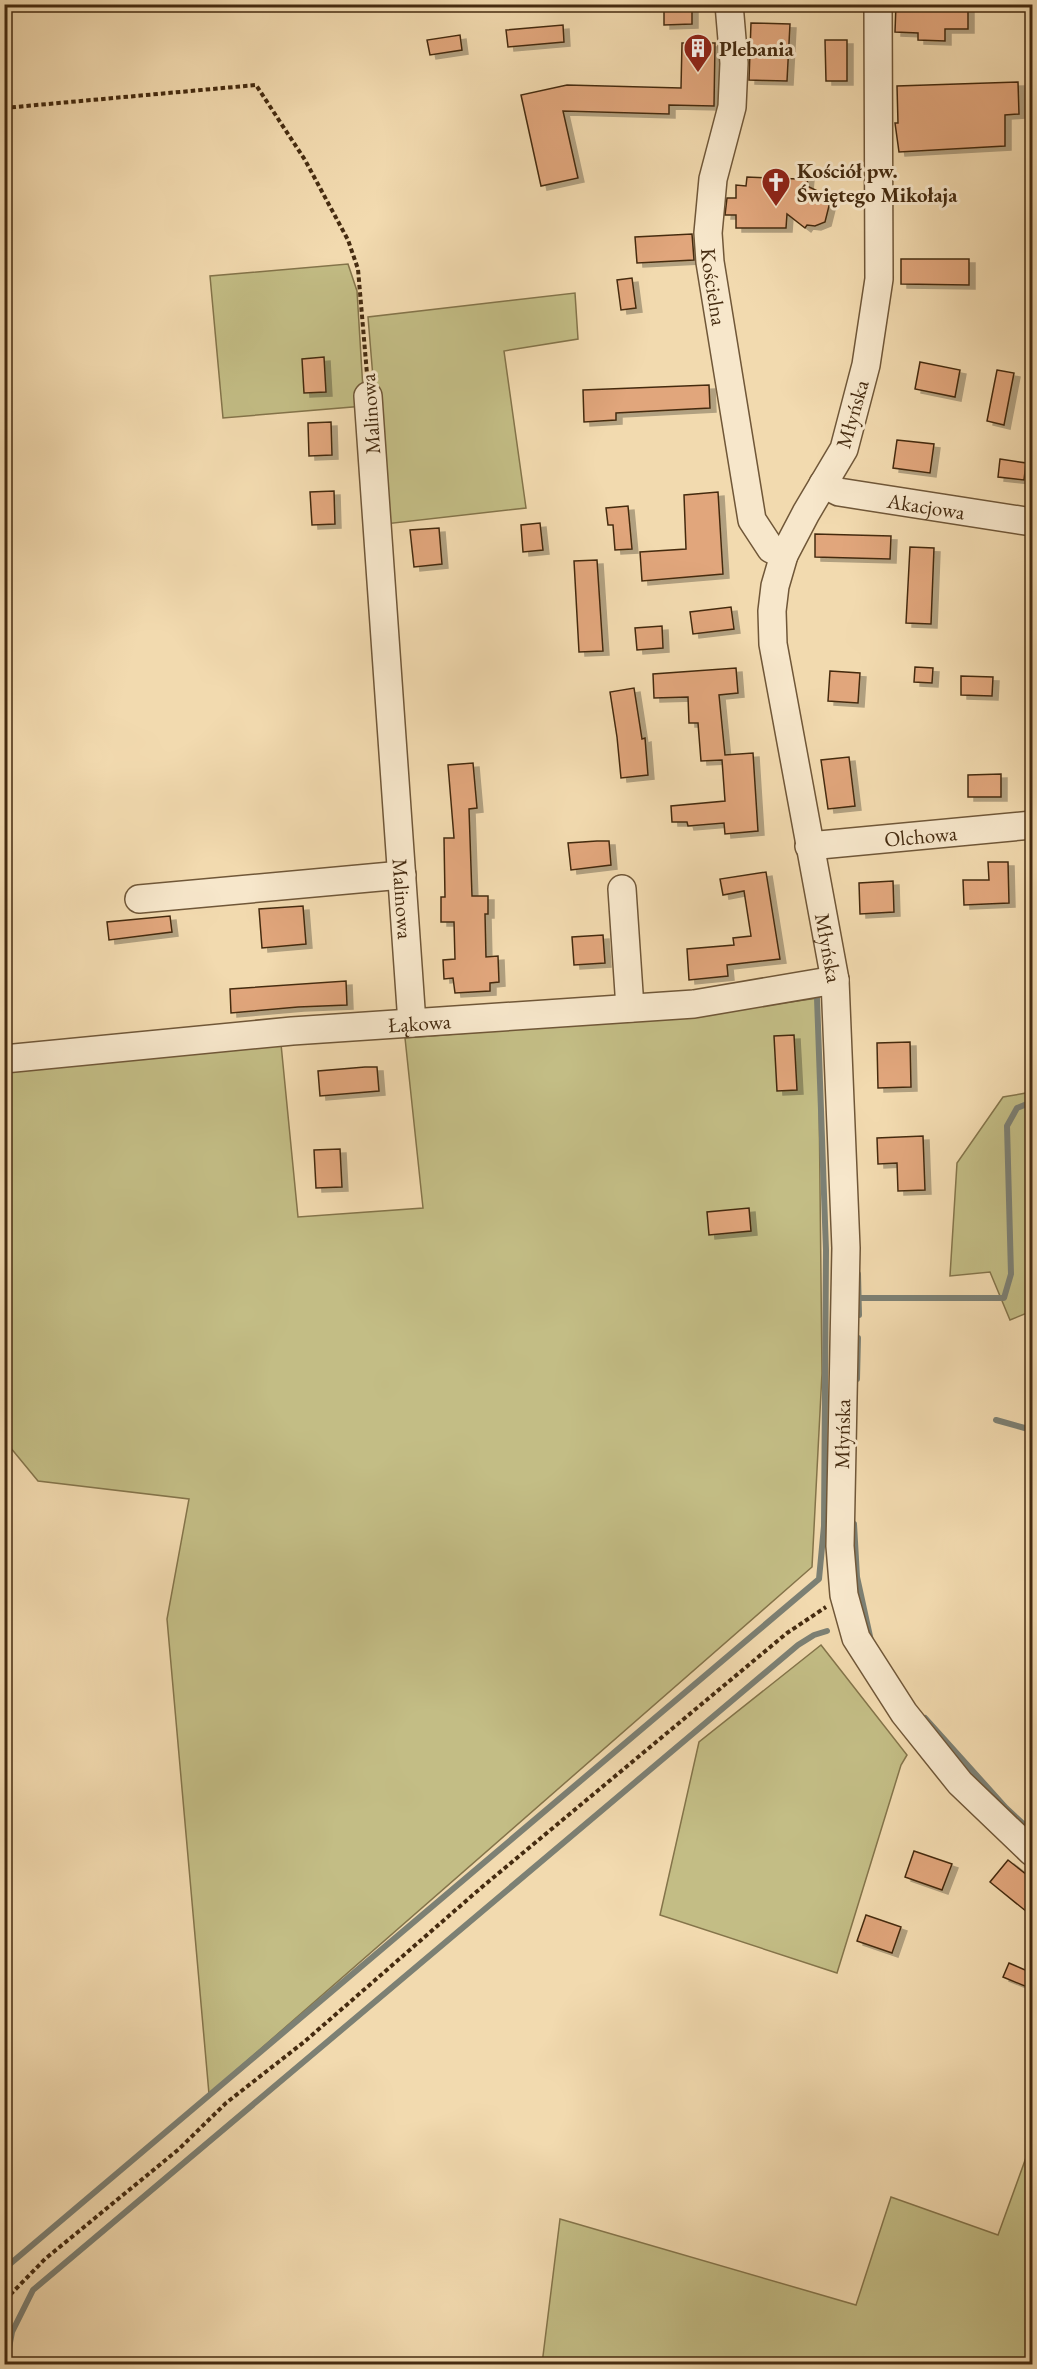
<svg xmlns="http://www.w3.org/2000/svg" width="1037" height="2369" viewBox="0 0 1037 2369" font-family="'EB Garamond',serif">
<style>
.green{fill:#c3bd85;stroke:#84744a;stroke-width:1.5}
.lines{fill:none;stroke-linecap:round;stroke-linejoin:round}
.stream{stroke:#7c8074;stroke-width:6}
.building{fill:#e1a67c;stroke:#452b10;stroke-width:1.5;filter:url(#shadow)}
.minor-casing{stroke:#705738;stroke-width:30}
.path{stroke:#452b10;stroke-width:4;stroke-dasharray:4.5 3;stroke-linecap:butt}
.minor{stroke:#f7e7cb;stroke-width:27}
.labels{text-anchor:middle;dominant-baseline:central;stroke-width:6;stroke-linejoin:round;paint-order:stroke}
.poi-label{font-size:21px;font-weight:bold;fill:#452b10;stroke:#f7e7cb;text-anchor:start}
.street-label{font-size:21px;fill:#452b10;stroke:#f7e7cb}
</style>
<defs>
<filter id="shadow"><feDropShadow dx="6" dy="4" stdDeviation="0" flood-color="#0004"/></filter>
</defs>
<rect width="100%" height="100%" fill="#f2daaf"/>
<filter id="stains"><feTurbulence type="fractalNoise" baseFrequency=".00333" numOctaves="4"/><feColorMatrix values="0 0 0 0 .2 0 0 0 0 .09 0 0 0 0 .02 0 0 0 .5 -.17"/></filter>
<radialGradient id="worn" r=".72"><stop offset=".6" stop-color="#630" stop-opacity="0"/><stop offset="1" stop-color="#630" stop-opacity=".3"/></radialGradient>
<g class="green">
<path d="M348,264L357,291L364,406L223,418L210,276Z"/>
<path d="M575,293L578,339L504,351L526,508L385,524L368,317Z"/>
<path d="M818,998L822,1373L812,1567L209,2094L167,1619L189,1499L38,1481L5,1441L4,1070L281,1044L298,1217L423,1208L405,1038L698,1015Z"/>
<path d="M1032,1092V1311L1010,1320L990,1272L950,1276L957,1163L1003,1097Z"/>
<path d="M821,1645L907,1755L901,1765L837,1973L660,1915L699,1742Z"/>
<path d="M1032,2141V2364H542L560,2219L856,2305L891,2197L998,2235Z"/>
</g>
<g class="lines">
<g class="stream">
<path d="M858,1274L859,1315"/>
<path d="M860,1298H1004L1011,1274L1007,1126L1017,1108L1032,1102"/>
<path d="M857,1379L858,1338"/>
<path d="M996,1420L1032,1430"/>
<path d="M854,1524L857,1577L871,1641"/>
<path d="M925,1718L1006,1808L1032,1832"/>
<path d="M4,2269L819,1579L824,1526L826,1250L817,998"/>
<path d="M6,2364L12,2332L33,2290L798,1645L814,1635L827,1631"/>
</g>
</g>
<g class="building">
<path d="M664,4H692V24L664,25Z"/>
<path d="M896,4H968V29H945V41L918,40V33L895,32Z"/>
<path d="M751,23L790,24L787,81L749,80Z"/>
<path d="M563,25L564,42L508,47L506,30Z"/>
<path d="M460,35L462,50L430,55L427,40Z"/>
<path d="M825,40H847V81H826Z"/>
<path d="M682,43H715L714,106L669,105V114L563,111L578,178L541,186L521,95L567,85L681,88Z"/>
<path d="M1018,82L1019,114L1005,115V146L899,152L895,123H898L897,86Z"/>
<path d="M808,176L807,186L824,194L830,202L825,222L815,226L807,225L805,228L787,214L786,228H736V215H725L727,198H736V185L746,186L747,177L798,179Z"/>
<path d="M692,234L694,260L637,263L635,237Z"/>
<path d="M901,259H969V285L901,284Z"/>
<path d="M632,278L636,308L621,310L617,280Z"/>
<path d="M324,357L326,392L304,393L302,359Z"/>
<path d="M920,362L960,370L955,397L915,389Z"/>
<path d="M997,370L1014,373L1004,425L987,421Z"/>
<path d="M709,385L710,408L616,413V420L584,422L583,390Z"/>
<path d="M331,422L332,455L309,456L308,423Z"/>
<path d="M897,440L934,444L930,473L893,468Z"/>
<path d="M1000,459L1026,463L1024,480L998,477Z"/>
<path d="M334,491L335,524L312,525L310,492Z"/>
<path d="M718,492L723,574L642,581L640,552L686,549L684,495Z"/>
<path d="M628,506L632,549L615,550L613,525H608L606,508Z"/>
<path d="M540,523L543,550L523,552L521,525Z"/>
<path d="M439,528L442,564L414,567L410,530Z"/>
<path d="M815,534L891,536L890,559L815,557Z"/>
<path d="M910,547L934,548L931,624L906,623Z"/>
<path d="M597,560L603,651L579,652L574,561Z"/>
<path d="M731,607L734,629L693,634L690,612Z"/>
<path d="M662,626L663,648L637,650L635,628Z"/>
<path d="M915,667L933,668L932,683L914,682Z"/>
<path d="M736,668L738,693L719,695L725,755L753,753L758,831L725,834L724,823L688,826L687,822H672L671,806L725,801L722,760L701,761L698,723H689L688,697L654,698L653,674Z"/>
<path d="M830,671L860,673L858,703L828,701Z"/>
<path d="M961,676L993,677L992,696L961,695Z"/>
<path d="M634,688L642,739L645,738L648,775L621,778L617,737L610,692Z"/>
<path d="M849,757L855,806L828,809L821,760Z"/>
<path d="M473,763L477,808L469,809L472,896H488V914H485L486,957L498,956L499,982L490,983V991L455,993L453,978L444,979L443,960L455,959L454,922H441V897H445L444,838H454L448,765Z"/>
<path d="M1001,774V797H968V775Z"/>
<path d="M597,841H609L611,865L571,870L568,843Z"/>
<path d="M988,862H1008L1009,903L964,905L963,880H989Z"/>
<path d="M766,872L780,959L727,965L728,976L689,980L687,949L734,945L733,938L751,936L744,891L723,895L720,879Z"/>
<path d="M893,881L894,912L860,914L859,883Z"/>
<path d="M303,906L306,944L262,948L259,909Z"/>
<path d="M170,916L172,932L109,940L107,922Z"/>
<path d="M603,935L605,963L574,965L572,937Z"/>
<path d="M346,981L347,1005L298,1007L231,1013L230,989Z"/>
<path d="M794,1035L797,1090L777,1091L774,1036Z"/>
<path d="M910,1042L911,1087L878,1088L877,1043Z"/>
<path d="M365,1067H377L379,1091L320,1096L318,1071Z"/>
<path d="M923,1136L925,1190L898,1191L897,1163L878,1164L877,1138Z"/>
<path d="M340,1149L342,1187L316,1188L314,1150Z"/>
<path d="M749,1208L751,1231L709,1235L707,1212Z"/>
<path d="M914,1851L952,1864L942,1890L905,1877Z"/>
<path d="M1008,1860L1032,1879V1916L990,1882Z"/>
<path d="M866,1915L901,1927L892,1953L857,1941Z"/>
<path d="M1009,1963L1032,1973V1989L1003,1977Z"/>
</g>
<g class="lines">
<g class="minor-casing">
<g id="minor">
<path id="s1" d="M729,4L734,63L732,107L713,179L708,233L710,262L752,520L771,549L784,555"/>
<path id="s2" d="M878,4L879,279L866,365L844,449L806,513L784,555L775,586L772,611L773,644L835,980L846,1248L840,1546L844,1595L856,1638L904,1713L960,1783L1032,1852"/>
<path id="s3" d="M368,396L412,1023"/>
<path id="s4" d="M823,484L839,492L1032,522"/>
<path id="s5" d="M809,846L1032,825"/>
<path d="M622,889L630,1008"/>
<path d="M139,899L402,875"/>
<path id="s6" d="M4,1059L292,1031L694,1004L835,980"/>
</g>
</g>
<g class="path">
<path d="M4,108L256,85L305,160L348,240L358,269L367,374"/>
<path d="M4,2308L8,2297L45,2259L179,2149L226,2103L304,2042L482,1887L787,1633L826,1607"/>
</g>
<use href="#minor" class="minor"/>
</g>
<defs>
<g id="building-pin" transform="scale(1.5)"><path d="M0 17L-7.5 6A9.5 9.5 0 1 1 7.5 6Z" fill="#8f2418" stroke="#f7e7cb"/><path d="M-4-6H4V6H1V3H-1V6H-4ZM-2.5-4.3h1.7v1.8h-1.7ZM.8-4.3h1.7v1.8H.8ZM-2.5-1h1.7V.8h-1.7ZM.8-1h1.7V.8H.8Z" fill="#fff"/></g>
<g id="church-pin" transform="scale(1.5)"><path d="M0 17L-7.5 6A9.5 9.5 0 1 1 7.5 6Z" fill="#8f2418" stroke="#f7e7cb"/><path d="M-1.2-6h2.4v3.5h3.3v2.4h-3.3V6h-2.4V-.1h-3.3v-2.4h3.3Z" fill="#fff"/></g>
</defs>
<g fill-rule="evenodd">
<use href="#building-pin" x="698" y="48"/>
<use href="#church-pin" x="776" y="182"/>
</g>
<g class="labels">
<g class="poi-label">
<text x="719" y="48">Plebania</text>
<text x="797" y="170">Kościół pw.<tspan x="797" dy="24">Świętego Mikołaja</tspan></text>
</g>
<g class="street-label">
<text stroke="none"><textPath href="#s1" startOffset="286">Kościelna</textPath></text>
<text transform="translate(370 414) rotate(-94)">Malinowa</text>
<text transform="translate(852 414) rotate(-74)">Młyńska</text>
<text stroke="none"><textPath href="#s4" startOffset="106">Akacjowa</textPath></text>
<text stroke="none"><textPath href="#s5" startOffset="112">Olchowa</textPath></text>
<text stroke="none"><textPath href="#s3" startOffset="504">Malinowa</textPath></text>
<text stroke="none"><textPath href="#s2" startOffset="970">Młyńska</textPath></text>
<text stroke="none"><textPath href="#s6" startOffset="417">Łąkowa</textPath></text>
<text transform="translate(842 1434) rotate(-89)">Młyńska</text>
</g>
</g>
<rect width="1037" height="2369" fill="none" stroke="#f2daaf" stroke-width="24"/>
<rect x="6" y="6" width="1025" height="2357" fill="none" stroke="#452b10" stroke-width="3"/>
<rect x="12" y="12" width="1013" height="2345" fill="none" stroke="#452b10" stroke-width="1.5"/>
<rect width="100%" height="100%" filter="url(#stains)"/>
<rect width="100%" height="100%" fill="url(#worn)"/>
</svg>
